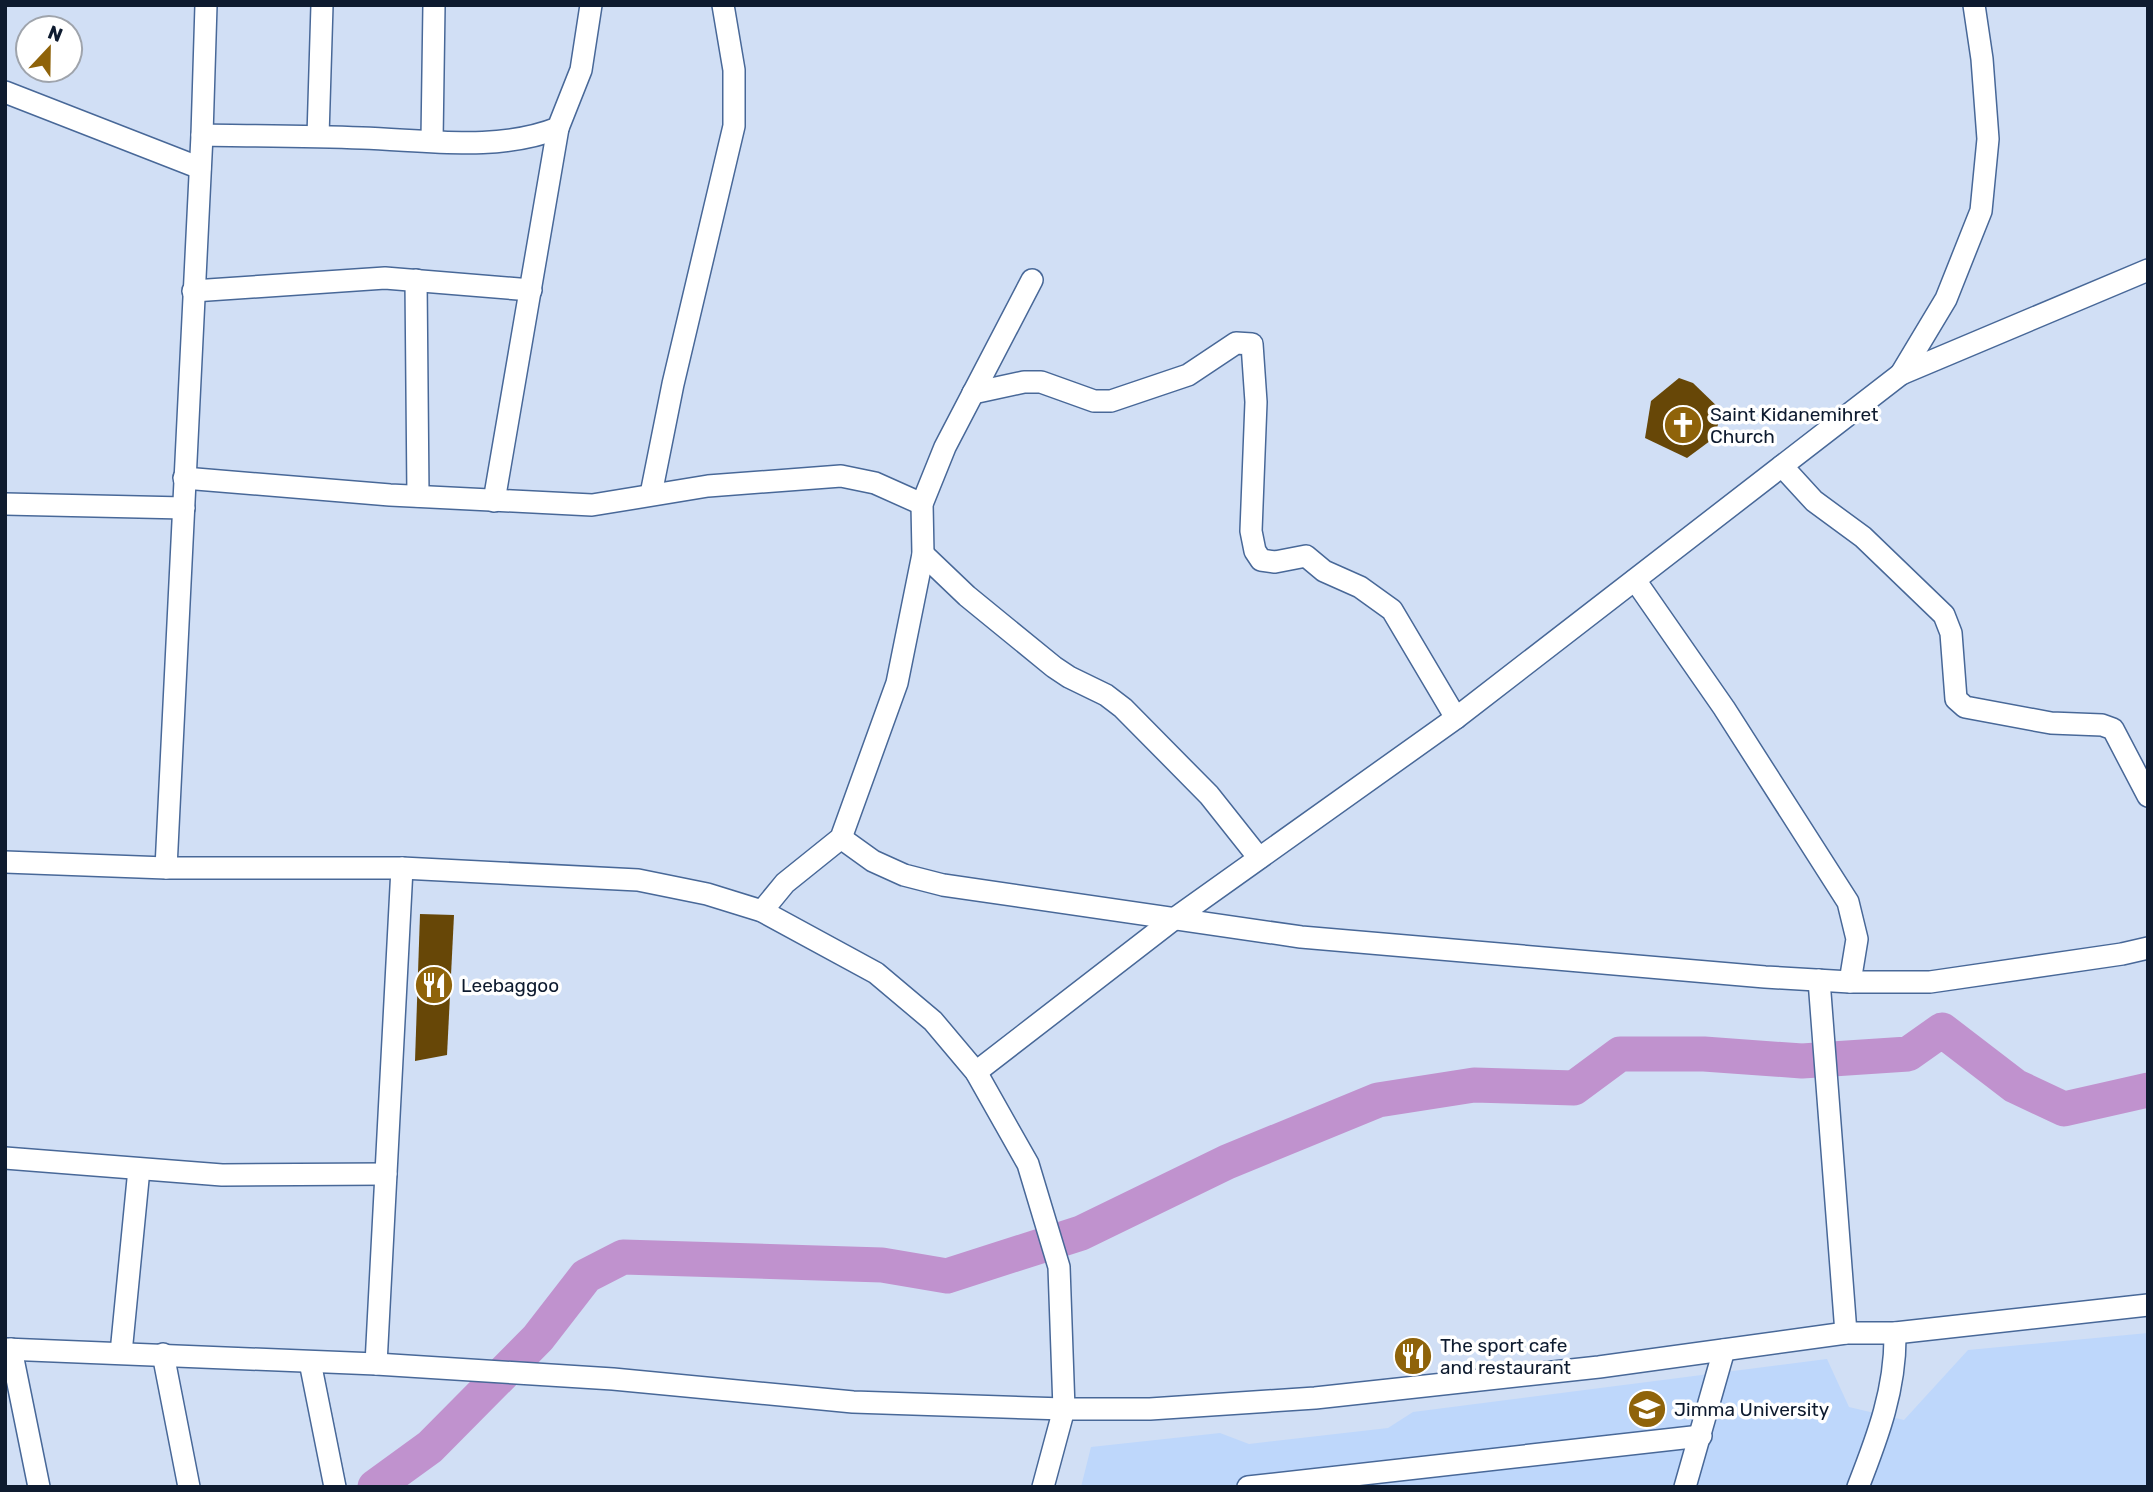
<svg xmlns="http://www.w3.org/2000/svg" width="2153" height="1492" viewBox="0 0 2153 1492" font-family="Rubik,sans-serif">
<style>
.built{fill:#bed7fb}
.lines{fill:none;stroke-linecap:round;stroke-linejoin:round}
.river{stroke:#c092ce;stroke-width:35}
.building{fill:#674707}
.minor-casing{stroke:#486898;stroke-width:24}
.minor{stroke:#fff;stroke-width:21}
.labels{text-anchor:middle;dominant-baseline:central;stroke-width:7;stroke-linejoin:round;paint-order:stroke}
.poi-label{font-size:19px;fill:#0e1b2f;stroke:#fff;text-anchor:start}
</style>
<rect width="100%" height="100%" fill="#d1dff5"/>
<path class="built" d="M2148,1333V1487H1081L1091,1447L1220,1433L1249,1444L1388,1428L1413,1412L1827,1359L1849,1407L1904,1420L1968,1350Z"/>
<g class="lines">
<path class="river" d="M375,1487L430,1447L538,1338L586,1276L623,1257L882,1265L947,1276L1081,1233L1227,1162L1378,1100L1474,1085L1574,1088L1620,1054H1704L1802,1061L1908,1054L1942,1030L2015,1086L2064,1109L2148,1090"/>
</g>
<g class="building">
<path d="M1679,378L1693,383L1722,411L1714,438L1687,458L1645,438L1651,401Z"/>
<path d="M420,914L454,915L447,1055L415,1061Z"/>
</g>
<g class="lines">
<g class="minor-casing">
<g id="minor">
<path d="M5,92L200,168"/>
<path d="M202,135C256,136 309,136 362,138C426,140 498,152 558,128L581,70L591,5"/>
<path d="M318,136L322,5"/>
<path d="M432,140L434,5"/>
<path d="M416,280L418,496"/>
<path d="M193,291L385,278L531,290"/>
<path d="M1901,374L1946,299L1981,211L1988,139L1982,59L1974,5"/>
<path d="M973,393L1024,382H1041L1094,401H1111L1188,375L1236,343L1252,344L1256,402L1251,531L1255,551L1261,560L1275,562L1306,556L1324,571L1360,587L1392,610L1456,718"/>
<path d="M1782,466L1814,501L1863,537L1944,615L1951,633L1956,699L1965,707L2051,723L2102,725L2113,729L2148,796"/>
<path d="M184,478L390,495L592,505L708,486L841,476L875,483L922,504"/>
<path d="M651,494L673,384L734,126V70L723,5"/>
<path d="M494,501L558,128"/>
<path d="M5,504L184,508"/>
<path d="M923,554L967,596L1054,667L1069,677L1106,695L1123,708L1209,795L1259,858"/>
<path d="M1635,580L1724,708L1848,902L1857,939L1850,982"/>
<path d="M841,838L873,861L904,875L943,885L1301,937L1765,977L1850,982H1930L2122,954L2148,948"/>
<path d="M5,862L166,868H402L638,880L707,894L762,911L876,973L933,1021L976,1072L1028,1164L1059,1267L1064,1409L1043,1487"/>
<path d="M166,868L202,135L206,5"/>
<path d="M762,911L785,883L841,838L897,683L923,554L922,504L945,447L1032,280"/>
<path d="M1819,980L1846,1333"/>
<path d="M976,1072L1174,919L1456,718L1901,374L2148,270"/>
<path d="M5,1158L222,1175L386,1174"/>
<path d="M5,1349L376,1364L613,1379L853,1402L1064,1409H1150L1315,1398L1599,1367L1846,1333H1895L2148,1305"/>
<path d="M11,1349L39,1487"/>
<path d="M121,1353L139,1169"/>
<path d="M163,1354L189,1487"/>
<path d="M310,1362L335,1487"/>
<path d="M376,1364L402,868"/>
<path d="M1248,1487L1701,1436"/>
<path d="M1685,1487L1724,1350"/>
<path d="M1858,1487C1878,1436 1896,1388 1895,1333"/>
</g>
</g>
<use href="#minor" class="minor"/>
</g>
<defs>
<g id="church-disc" transform="scale(2.0125)"><circle r="9.5" fill="#8f630a" stroke="#fff"/><path d="M-1.2-6h2.4v3.5h3.3v2.4h-3.3V6h-2.4V-.1h-3.3v-2.4h3.3Z" fill="#fff"/></g>
<g id="restaurant-disc" transform="scale(2.0125)"><circle r="9.5" fill="#8f630a" stroke="#fff"/><path d="M-5-6h1v4h1v-4h1v4h1v-4h1v5L-1.5 .5V6h-2V.5L-5-1ZM5-6V6H3V1.5H1.5Q1.5-4 5-6Z" fill="#fff"/></g>
<g id="university-disc" transform="scale(2.0125)"><circle r="9.5" fill="#8f630a" stroke="#fff"/><path d="M0-5L7-2L0 1L-7-2ZM-4 1L0 2.5L4 1V4Q0 6-4 4Z" fill="#fff"/></g>
</defs>
<g fill-rule="evenodd">
<use href="#church-disc" x="1683" y="425"/>
<use href="#restaurant-disc" x="434" y="985"/>
<use href="#restaurant-disc" x="1413" y="1356"/>
<use href="#university-disc" x="1647" y="1409"/>
</g>
<g class="labels">
<g class="poi-label">
<text x="1710" y="414">Saint Kidanemihret<tspan x="1710" dy="22">Church</tspan></text>
<text x="461" y="985">Leebaggoo</text>
<text x="1440" y="1345">The sport cafe<tspan x="1440" dy="22">and restaurant</tspan></text>
<text x="1674" y="1409">Jimma University</text>
</g>
</g>
<rect width="2153" height="1492" fill="none" stroke="#0e1b2f" stroke-width="14"/>
<g transform="translate(49 49) rotate(22)"><circle r="33" fill="#ffffff" stroke="#9fa4ac" stroke-width="2"/>
<path d="M0-5L12 26L0 18L-12 26Z" fill="#8f630a"/>
<text y="-10" font-size="19" font-weight="bold" text-anchor="middle" fill="#0e1b2f">N</text>
</g>
</svg>
